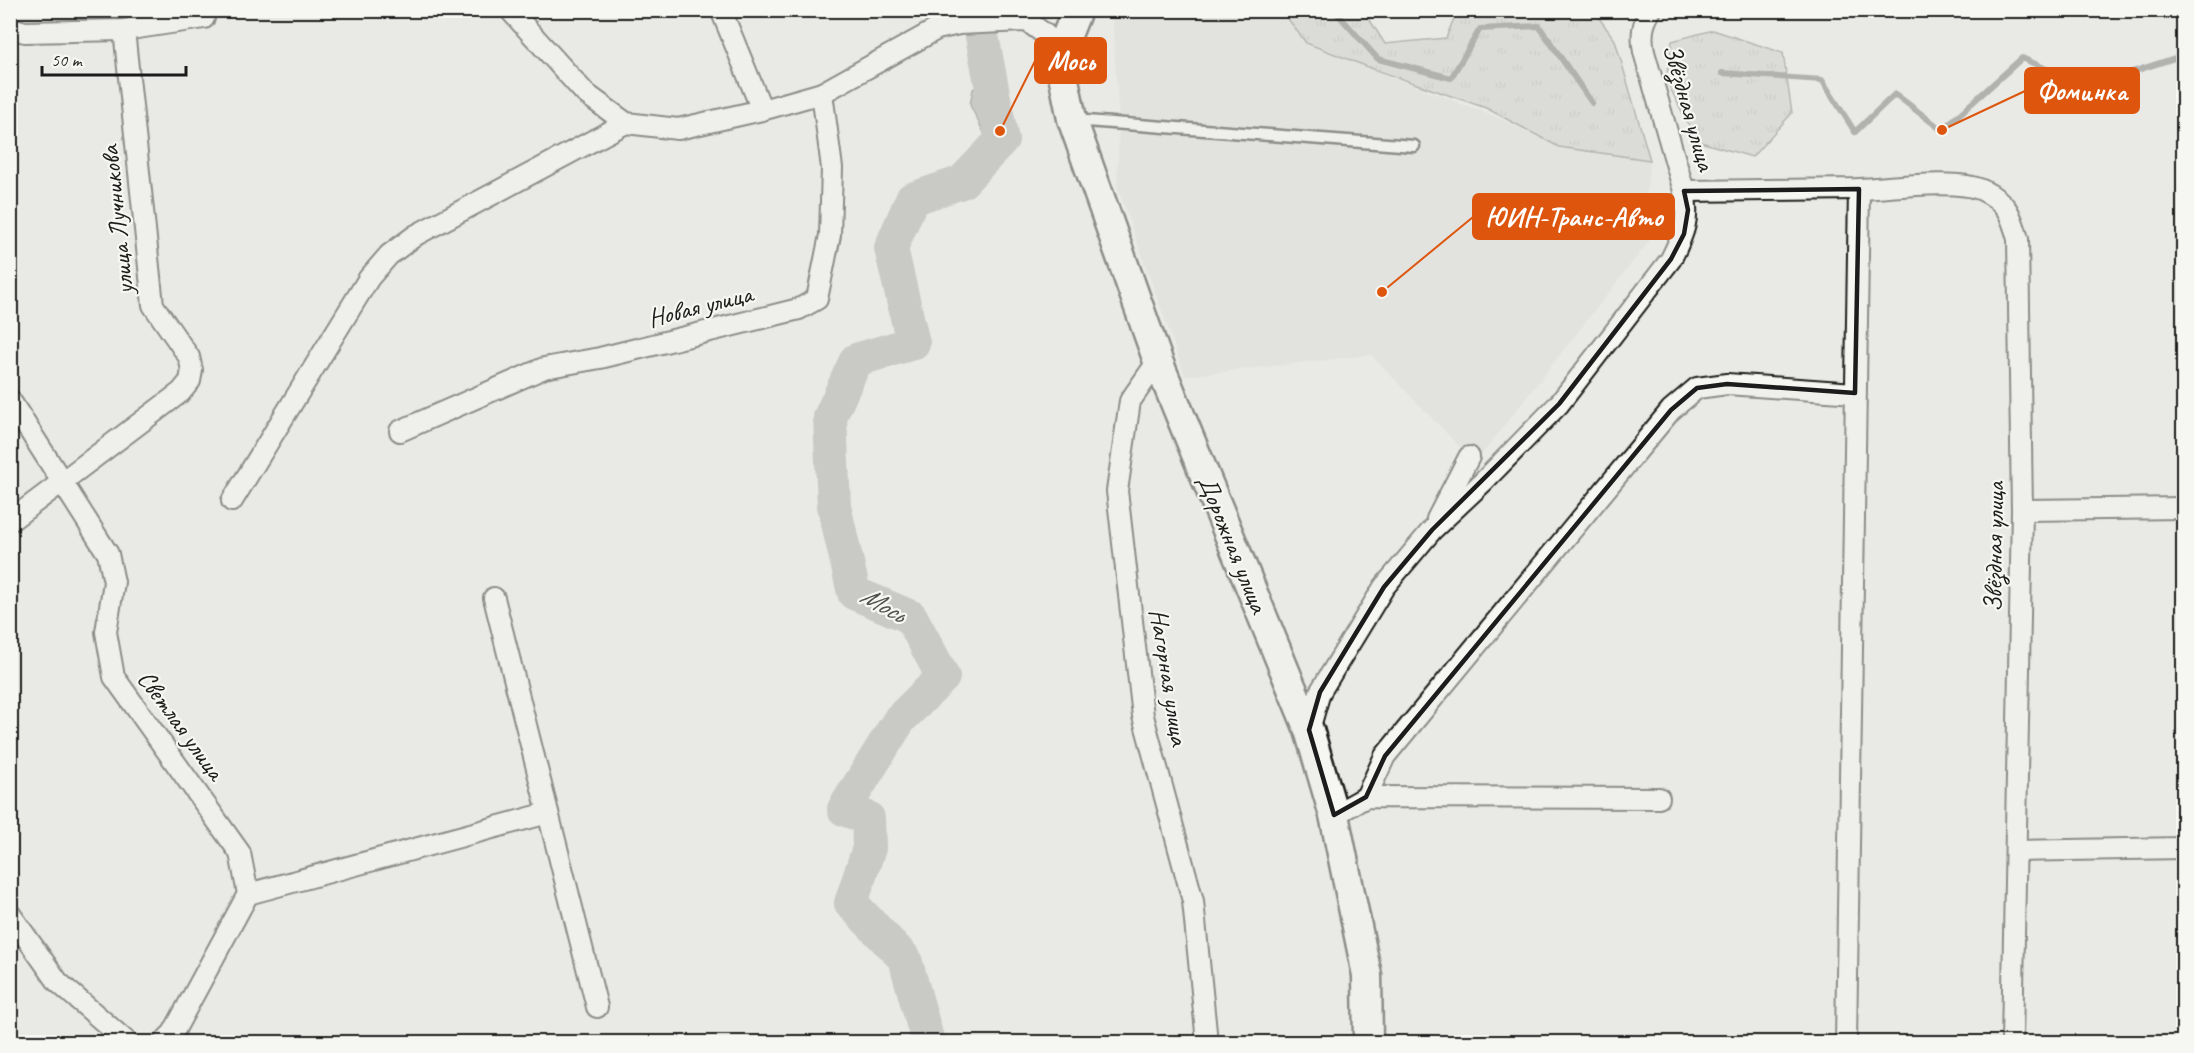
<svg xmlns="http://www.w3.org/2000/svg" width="2194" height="1053" viewBox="0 0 2194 1053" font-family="Caveat,sans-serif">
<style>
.built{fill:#dadad6}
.grass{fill:url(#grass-tufts);stroke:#747472;stroke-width:1.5}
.water{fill:url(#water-ripples);stroke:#6d6d6c;stroke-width:1.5}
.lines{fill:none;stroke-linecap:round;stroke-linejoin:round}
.stream{stroke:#6d6d6c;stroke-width:6}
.river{stroke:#a3a3a1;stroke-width:34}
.lane-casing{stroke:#1c1c1c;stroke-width:15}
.street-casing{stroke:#1c1c1c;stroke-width:24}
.secondary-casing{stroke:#1c1c1c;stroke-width:33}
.lane{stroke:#f6f6f2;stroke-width:10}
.street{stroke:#f6f6f2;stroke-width:20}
.secondary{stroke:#f6f6f2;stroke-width:28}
.marked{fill:none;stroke:#1c1c1c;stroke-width:4.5;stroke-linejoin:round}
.labels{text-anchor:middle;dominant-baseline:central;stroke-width:4.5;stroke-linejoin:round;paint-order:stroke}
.street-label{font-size:26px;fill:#1c1c1c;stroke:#f6f6f2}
.water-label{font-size:27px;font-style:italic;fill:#525251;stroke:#f6f6f2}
.leader{fill:none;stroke:#de560d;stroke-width:2}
.callout-dot{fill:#de560d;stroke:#f6f6f2;stroke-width:2}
.callout{fill:#de560d;stroke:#de560d;stroke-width:2}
.callout-label{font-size:27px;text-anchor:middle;font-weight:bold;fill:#fff}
</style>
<defs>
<pattern id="grass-tufts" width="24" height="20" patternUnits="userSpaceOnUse" patternTransform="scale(1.5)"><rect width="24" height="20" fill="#cbcbc7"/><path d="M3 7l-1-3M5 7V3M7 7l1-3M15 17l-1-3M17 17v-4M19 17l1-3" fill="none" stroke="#aeaeaa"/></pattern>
<pattern id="water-ripples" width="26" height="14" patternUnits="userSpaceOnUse" patternTransform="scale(1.5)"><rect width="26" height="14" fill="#a3a3a1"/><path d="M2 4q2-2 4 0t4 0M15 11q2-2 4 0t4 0" fill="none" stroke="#848482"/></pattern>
</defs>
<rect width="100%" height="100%" fill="#e9e9e5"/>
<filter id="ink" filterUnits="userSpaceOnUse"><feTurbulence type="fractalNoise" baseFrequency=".0167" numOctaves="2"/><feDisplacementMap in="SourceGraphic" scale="12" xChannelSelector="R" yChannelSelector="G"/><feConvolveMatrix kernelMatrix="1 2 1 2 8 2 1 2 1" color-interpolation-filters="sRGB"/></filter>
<g filter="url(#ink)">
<path class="built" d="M1112,11H1292L1306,43L1501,119L1559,147L1650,160L1644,218L1658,230L1475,463L1371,355L1185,376L1117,186L1119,123Z"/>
<g class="grass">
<path d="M1282,11H1364L1385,44L1446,38L1457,11H1594L1615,40L1650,160L1559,147L1486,108L1376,70L1306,43Z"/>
<path d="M1713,30L1783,53L1792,113L1752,157L1697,141L1666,80L1672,41Z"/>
</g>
<path class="water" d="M980,85L985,91L1001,93L1011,117L1008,135L1000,131L993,140L988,141L970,105L973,89Z"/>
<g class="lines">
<g class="stream">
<path d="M1334,10L1378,59L1451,78L1480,29L1539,26L1592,103"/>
<path d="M1722,73L1822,80L1855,132L1895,94L1942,130L2022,58L2086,87L2184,55"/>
</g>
<path class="river" d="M928,1042L905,959L851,903L869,848L868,818L844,809L900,719L943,677L911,617L854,593L834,506L830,417L856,360L913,343L891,248L912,199L962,182L1002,140L977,10"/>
<g class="lane-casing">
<path id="lane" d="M1073,120L1414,146"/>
</g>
<g class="street-casing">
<g id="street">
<path d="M510,10L585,93L626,123L678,129L762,110L822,93L937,29L959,24L1027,21L1046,35L1059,55"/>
<path d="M721,10L762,110"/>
<path d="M1651,10C1642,24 1641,36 1644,52L1684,191C1742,190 1800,190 1859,189C1888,188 1957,178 1982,190C2007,202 2011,214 2018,239L2022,510L2012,1042"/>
<path d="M10,28L25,32L124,30L204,18"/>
<path d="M1158,361L1130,401L1117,491L1143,716L1193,901L1207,1042"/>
<path d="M10,400L108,554L114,582L106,632L114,677L240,853L248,894L173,1033L164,1042"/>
<path d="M400,431L544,368L600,358L799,309L817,299L830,235L832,168L822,93"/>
<path d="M232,501L369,278L389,255L416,235L626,123"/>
<path d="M2022,510L2184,508"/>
<path d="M1437,519L1469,457"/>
<path d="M10,521L181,392L190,381L192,370L189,357L153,305L124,30"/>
<path d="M494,598L597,1007"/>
<path d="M1309,730L1320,692L1384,587L1432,530L1483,482L1559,404L1671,259C1684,233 1690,219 1684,191"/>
<path d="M1366,797L1385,756L1671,410L1697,388L1727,384L1855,393"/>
<path d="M1334,815L1366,797L1659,798"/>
<path d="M2016,851L2184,848"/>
<path d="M248,894L548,813"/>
<path d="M10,914L58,982L127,1042"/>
<path d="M1846,1042L1859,189"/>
</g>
</g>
<g class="secondary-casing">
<path id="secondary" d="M1077,10L1059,55L1072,119L1158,361L1309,730L1334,815L1367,975L1368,1042"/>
</g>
<use href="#lane" class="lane"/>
<use href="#street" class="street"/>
<use href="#secondary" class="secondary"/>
</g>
</g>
<path d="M0 0H2194V1053H0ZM1859,189L1855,393L1727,384L1697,388L1671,410L1385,756L1366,797L1334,815L1309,730L1320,692L1384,587L1432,530L1559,404L1671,259L1684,234L1688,210L1684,191Z" fill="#e9e9e5" fill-opacity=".55" fill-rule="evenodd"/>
<path class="marked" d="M1859,189L1855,393L1727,384L1697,388L1671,410L1385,756L1366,797L1334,815L1309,730L1320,692L1384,587L1432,530L1559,404L1671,259L1684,234L1688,210L1684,191Z"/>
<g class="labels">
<g class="street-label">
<text transform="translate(1689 107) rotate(74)">Звёздная улица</text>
<text transform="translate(117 220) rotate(-96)">улица Лучникова</text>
<text transform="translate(700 306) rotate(-14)">Новая улица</text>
<text transform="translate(1233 544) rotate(68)">Дорожная улица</text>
<text transform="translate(1994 547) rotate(-89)">Звёздная улица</text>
<text transform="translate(1169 677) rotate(81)">Нагорная улица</text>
<text transform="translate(181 725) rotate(54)">Светлая улица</text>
</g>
<g class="water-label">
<text transform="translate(883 604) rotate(30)">Мось</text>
</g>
</g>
<path class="leader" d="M1000 131L1035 61M1942 130L2025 91M1382 292L1473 217"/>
<g class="callout-dot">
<circle cx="1000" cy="131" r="6"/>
<circle cx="1942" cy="130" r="6"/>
<circle cx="1382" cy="292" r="6"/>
</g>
<g class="callout">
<rect x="1035" y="38" width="71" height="45" rx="6"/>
<rect x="2025" y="68" width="114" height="45" rx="6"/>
<rect x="1473" y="194" width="201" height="45" rx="6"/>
</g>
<g class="callout-label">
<text x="1071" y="70">Мось</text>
<text x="2082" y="100">Фоминка</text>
<text x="1574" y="226">ЮИН-Транс-Авто</text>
</g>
<rect width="2194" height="1053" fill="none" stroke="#f6f6f2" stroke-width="36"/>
<rect x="18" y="18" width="2158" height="1017" fill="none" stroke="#1c1c1c" stroke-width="2" filter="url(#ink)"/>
<path d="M42 66v9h144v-9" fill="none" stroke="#1c1c1c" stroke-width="3"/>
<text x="51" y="66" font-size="18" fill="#1c1c1c" stroke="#f6f6f2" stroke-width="4.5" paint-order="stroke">50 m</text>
</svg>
